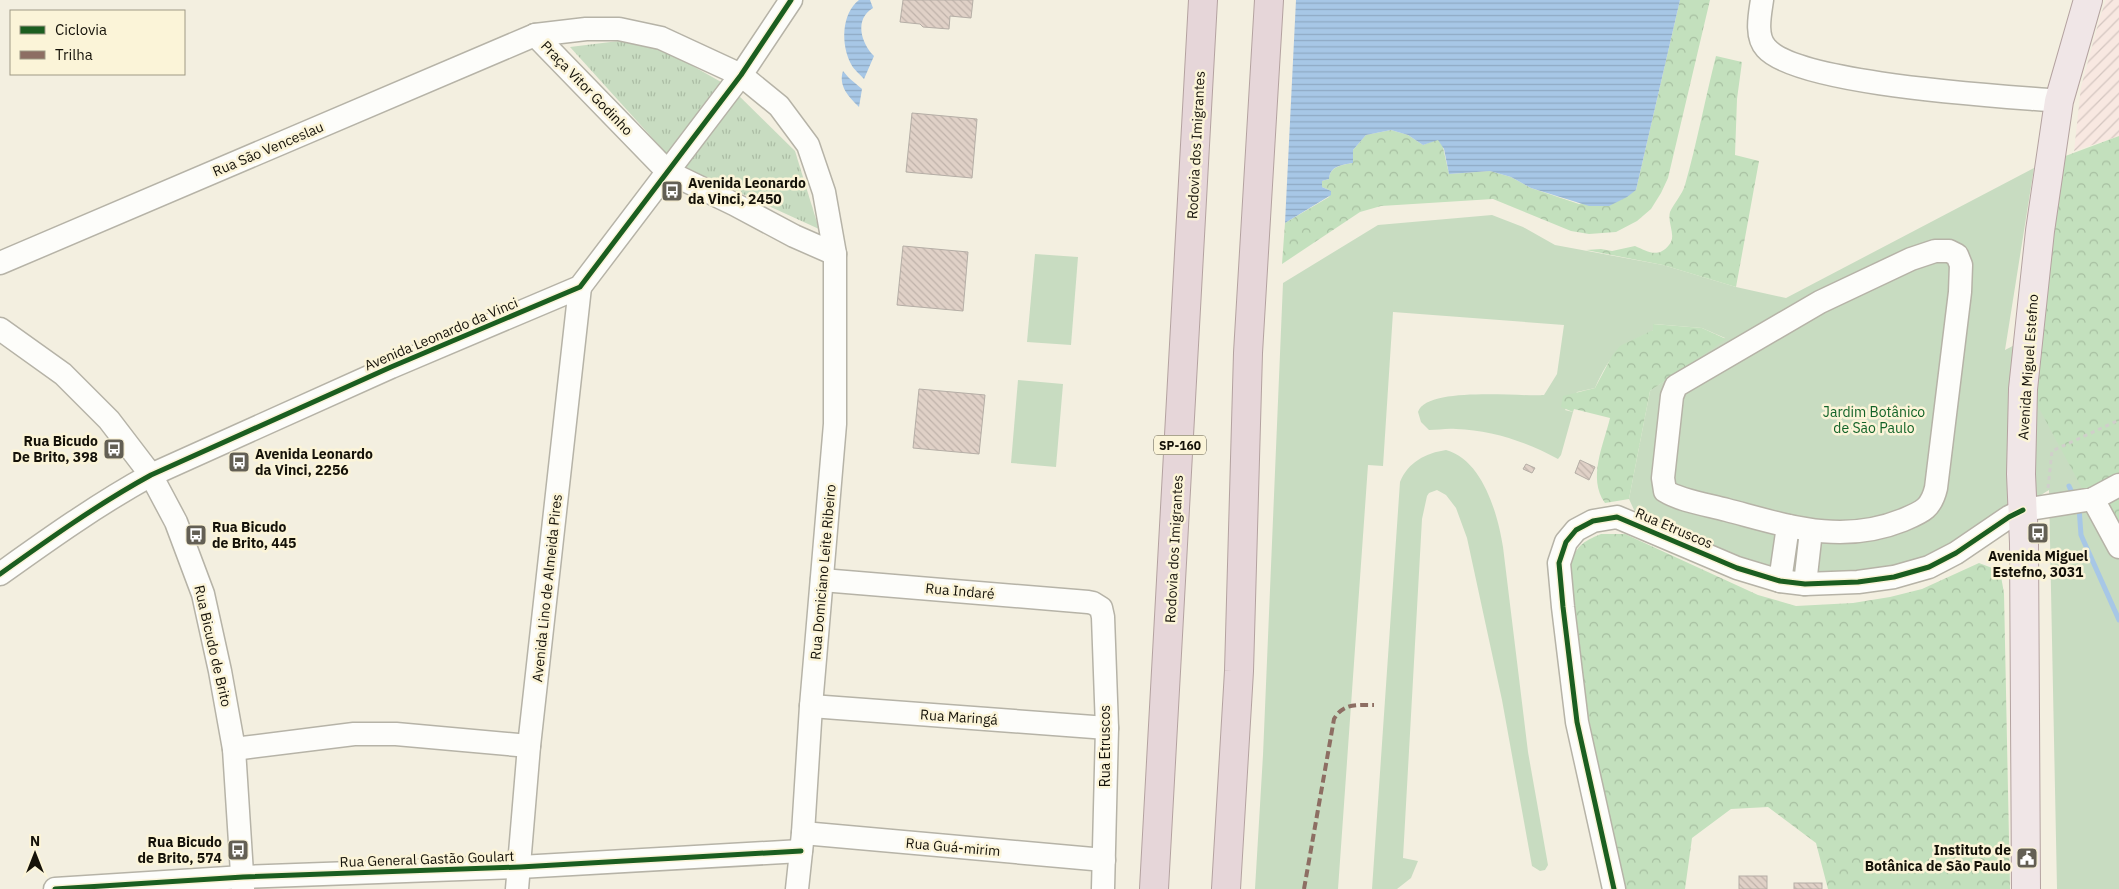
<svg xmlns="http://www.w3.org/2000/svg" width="2119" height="889" viewBox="0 0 2119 889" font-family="'IBM Plex Sans',sans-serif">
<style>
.industrial{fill:url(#industrial-furrows)}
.green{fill:#c8dcc1}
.forest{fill:url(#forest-crowns)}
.park{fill:url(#park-tufts)}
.water{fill:url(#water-rules)}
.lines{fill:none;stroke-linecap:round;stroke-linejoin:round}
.stream{stroke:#a7c7e6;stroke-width:5}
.building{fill:url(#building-back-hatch);stroke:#b5aea6}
.minor-casing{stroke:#b6b3a7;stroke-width:25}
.major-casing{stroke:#b4a2a0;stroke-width:30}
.highway-casing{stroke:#b4a2a0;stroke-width:30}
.path{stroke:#d0cfca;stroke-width:3;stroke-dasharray:4 4;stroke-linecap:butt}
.minor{stroke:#fdfdfa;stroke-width:22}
.major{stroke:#f0e6e7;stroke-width:28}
.highway{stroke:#e6d6d9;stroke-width:28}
.quiet{stroke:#8d6e63;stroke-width:4;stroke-dasharray:8 4;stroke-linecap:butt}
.cycleway-casing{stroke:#fbf4d8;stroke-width:8}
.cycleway{stroke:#1b5e20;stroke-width:5}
.labels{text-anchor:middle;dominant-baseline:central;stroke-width:5;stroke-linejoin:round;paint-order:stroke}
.shield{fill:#fbf4d8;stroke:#5a5647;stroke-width:1}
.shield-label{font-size:12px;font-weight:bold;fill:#151209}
.street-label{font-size:14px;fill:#151209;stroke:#fbf4d8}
.poi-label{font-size:14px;font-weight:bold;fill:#151209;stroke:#fbf4d8;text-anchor:start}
.park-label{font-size:14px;fill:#126328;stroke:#fbf4d8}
</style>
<defs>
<pattern id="industrial-furrows" width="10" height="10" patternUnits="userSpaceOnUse" patternTransform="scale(1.25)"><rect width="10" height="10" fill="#f8e8e1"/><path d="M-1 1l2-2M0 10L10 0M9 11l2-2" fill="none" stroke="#d4c6c0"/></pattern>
<pattern id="forest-crowns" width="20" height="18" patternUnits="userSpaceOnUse" patternTransform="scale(1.25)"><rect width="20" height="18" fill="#c3e0bd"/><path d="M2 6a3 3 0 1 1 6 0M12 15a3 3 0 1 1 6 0" fill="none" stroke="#a7bfa1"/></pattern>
<pattern id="park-tufts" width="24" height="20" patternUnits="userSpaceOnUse" patternTransform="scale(1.25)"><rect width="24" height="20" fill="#c8dcc1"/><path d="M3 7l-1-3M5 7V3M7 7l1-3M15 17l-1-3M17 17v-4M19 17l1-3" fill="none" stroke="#abbca4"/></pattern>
<pattern id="water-rules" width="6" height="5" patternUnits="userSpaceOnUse" patternTransform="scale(1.25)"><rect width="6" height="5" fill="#a7c7e6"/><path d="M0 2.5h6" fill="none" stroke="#8faac4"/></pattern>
<pattern id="building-back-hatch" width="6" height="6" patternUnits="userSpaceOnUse" patternTransform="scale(1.25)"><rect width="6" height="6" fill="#e0d1c7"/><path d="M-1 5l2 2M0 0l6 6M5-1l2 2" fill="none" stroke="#bfb2aa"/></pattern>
</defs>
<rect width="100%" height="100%" fill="#f3efe0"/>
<path class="industrial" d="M2106,0H2119V136L2074,151L2081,87L2100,17Z"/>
<g class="green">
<path d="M2034,168L2005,350L2119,291V889H2057L2049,490L1961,544L1927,561L1814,579L1769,571L1642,521L1635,512L1629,499L1650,391L1725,338L1702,328L1654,324L1653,330L1651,332C1618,346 1610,355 1595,388L1577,392L1565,410L1573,412L1561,455L1558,459C1527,442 1491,430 1456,429C1447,428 1438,430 1429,430L1421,422L1418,412C1427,386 1520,397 1544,395L1557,374L1564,325L1393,312L1383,466L1368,465L1338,889H1255L1263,755L1283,283L1378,225L1492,215L1523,227L1555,245L1663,265L1736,287L1786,298Z"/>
<path d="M1035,254L1078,257L1071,345L1027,342Z"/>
<path d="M1018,380L1063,384L1056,467L1011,463Z"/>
<path d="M1446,450C1483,460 1498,515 1503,547L1528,752L1548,865L1545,870L1540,871L1532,866L1502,700L1467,538L1456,508L1446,495L1437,490L1429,493L1427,496L1422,519L1403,858L1418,861L1411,878L1397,889H1372L1400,482C1408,462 1426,453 1446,450Z"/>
</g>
<g class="forest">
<path d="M1680,0H1710L1668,178L1661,193L1651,209L1637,221L1616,232L1589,234L1571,231L1493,199L1381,206L1360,212L1282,264L1285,223L1329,197L1331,191L1322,187V181L1329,179C1330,166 1342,165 1353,163V150L1366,135L1391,130L1408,135L1423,145L1438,139L1442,143L1449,174L1490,171L1511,177L1531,188L1579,204L1636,190Z"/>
<path d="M1716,56L1742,62L1737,99L1735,155L1759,161L1736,287L1663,265L1586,250L1601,249L1612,251L1635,246C1647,251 1658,259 1669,245C1677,236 1667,223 1670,212C1674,203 1682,195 1685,185C1697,143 1705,99 1716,56Z"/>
<path d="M2119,136V557L2027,386L2052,161Z"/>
<path d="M1653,324L1702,328L1726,339L1650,391L1629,499L1605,503C1587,478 1604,444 1610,418L1574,409L1573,412L1561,407L1563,396L1595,388L1612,356L1620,346L1653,330Z"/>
<path d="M1601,534H1625L1758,595L1796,606L1853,603L1890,597L1922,589L1979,563L2000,571L2004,593L2010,889H1828L1816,843L1768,807L1731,809L1692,838L1685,889H1622L1588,714L1570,566C1576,546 1582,542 1601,534Z"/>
</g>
<path class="park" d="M643,38L730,87L795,151L819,229L675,163L570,47Z"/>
<g class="water">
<path d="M859,0H870L873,8C854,19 861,43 874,56L864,79C860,74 854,70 851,64C841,45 841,14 859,0Z"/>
<path d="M1296,0H1680L1636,190L1627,197L1609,206H1589L1531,188L1511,177L1490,171L1449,174L1444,149L1438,140L1423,145L1408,135L1391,130L1366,135L1353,150V163C1341,165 1330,166 1329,179L1322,181V187L1331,191V195L1285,223Z"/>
<path d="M843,71L849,78L862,89L859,107C849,97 838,86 843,71Z"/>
</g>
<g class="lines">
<g class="stream">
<path d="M2069,486L2074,497"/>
<path d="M2079,507L2081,535L2119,620"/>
</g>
</g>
<g class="building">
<path d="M903,0H973L971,18L950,16L949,29L923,27L920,24L900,22Z"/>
<path d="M912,113L977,119L972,178L906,172Z"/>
<path d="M903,246L968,252L963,311L897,305Z"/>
<path d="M919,389L985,395L979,454L913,448Z"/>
<path d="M1580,460L1595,467L1589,480L1575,473Z"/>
<path d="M1526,464L1535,468L1532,473L1523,469Z"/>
<path d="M1790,544L1801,546L1799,559L1788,558Z"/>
<rect x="1739" y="876" width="28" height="13"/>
<rect x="1794" y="883" width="28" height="6"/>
</g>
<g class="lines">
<g class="minor-casing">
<g id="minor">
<path d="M1762,0C1760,14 1755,36 1766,48C1798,85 2004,96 2059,101"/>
<path d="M586,29H619L661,38L741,75L779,106L808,145L824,192L835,254L794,236L734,204L668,172L535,35Z"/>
<path d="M1935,251H1949L1957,255L1961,265L1960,292L1936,488C1931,509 1922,512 1903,520C1841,545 1788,526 1727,510C1709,505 1681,501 1665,491L1663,478L1672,396L1676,386L1820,302L1911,259Z"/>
<path d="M0,263L535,35"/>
<path d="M0,329L63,374L109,420L151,475L176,522L203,594L220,671L234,749L243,889"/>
<path d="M2093,499L2119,547"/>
<path d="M0,574C49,539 98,504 151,475L391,367L580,287L741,75L791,0"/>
<path d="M822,580L1088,602L1093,603L1101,608L1103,617L1107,728L1103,889"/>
<path d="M1780,581L1788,526"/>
<path d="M1805,584L1811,531"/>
<path d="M811,706L1107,728"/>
<path d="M234,749L354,734H396L529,746"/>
<path d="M803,833L1104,860"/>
<path d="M55,889L243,877L520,867L801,851"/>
<path d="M517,889L529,746L580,287"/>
<path d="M797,889L803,833L811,706L835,424V254"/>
<path d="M1614,889L1577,722L1563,607L1559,563L1566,542L1576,530L1593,521L1617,517L1737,568L1780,581L1805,584L1858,582L1894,577L1929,567L1956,553L2009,517L2023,510L2093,499L2119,485"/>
</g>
</g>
<g class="major-casing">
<path id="major" d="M2026,889L2024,543L2021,474L2023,389L2040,231L2059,101L2088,0"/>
</g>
<g class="highway-casing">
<g id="highway">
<path d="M1154,889L1203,0"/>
<path d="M1226,889L1239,671L1248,353L1269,0"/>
</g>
</g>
<path class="path" d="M2048,488L2052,451L2119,420"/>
<use href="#minor" class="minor"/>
<use href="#major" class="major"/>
<use href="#highway" class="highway"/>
<path class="quiet" d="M1304,889L1334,719C1343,703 1357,705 1374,705"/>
<g class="cycleway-casing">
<g id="cycleway">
<path d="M0,574C49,539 98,504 151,475L391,367L580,287L741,75L791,0"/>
<path d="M55,889L243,877L520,867L801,851"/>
<path d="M1614,889L1577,722L1563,607L1559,563L1566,542L1576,530L1593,521L1617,517L1737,568L1780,581L1805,584L1858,582L1894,577L1929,567L1956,553L2009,517L2023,510"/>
</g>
</g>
<use href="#cycleway" class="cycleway"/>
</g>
<defs>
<g id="bus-square" transform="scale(1.125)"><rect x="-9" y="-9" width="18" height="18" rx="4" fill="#635f54" stroke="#fbf4d8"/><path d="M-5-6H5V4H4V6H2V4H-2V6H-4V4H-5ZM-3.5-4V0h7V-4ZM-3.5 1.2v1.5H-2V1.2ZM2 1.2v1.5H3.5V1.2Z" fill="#fff"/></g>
<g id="civic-square" transform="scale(1.125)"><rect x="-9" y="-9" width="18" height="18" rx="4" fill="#635f54" stroke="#fbf4d8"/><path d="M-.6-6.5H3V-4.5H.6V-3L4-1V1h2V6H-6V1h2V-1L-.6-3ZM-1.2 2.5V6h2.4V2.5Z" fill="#fff"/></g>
</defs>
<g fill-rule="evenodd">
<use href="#bus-square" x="672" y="191"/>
<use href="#bus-square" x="114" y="449"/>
<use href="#bus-square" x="239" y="462"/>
<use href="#bus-square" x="2038" y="533"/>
<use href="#bus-square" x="196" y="535"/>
<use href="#bus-square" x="238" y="850"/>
<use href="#civic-square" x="2027" y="858"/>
</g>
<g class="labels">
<rect class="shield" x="1154" y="435.5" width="52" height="19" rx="4"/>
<g class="shield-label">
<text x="1180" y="445">SP-160</text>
</g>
<g class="street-label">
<text transform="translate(587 88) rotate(46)">Praça Vitor Godinho</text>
<text transform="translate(1196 145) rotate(-87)">Rodovia dos Imigrantes</text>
<text transform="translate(268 149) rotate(-23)">Rua São Venceslau</text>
<text transform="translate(441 334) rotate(-23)">Avenida Leonardo da Vinci</text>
<text transform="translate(2028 367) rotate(-86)">Avenida Miguel Estefno</text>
<text transform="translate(1674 528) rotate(23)">Rua Etruscos</text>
<text transform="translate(1174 549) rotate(-87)">Rodovia dos Imigrantes</text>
<text transform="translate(823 572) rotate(-85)">Rua Domiciano Leite Ribeiro</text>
<text transform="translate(547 588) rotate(-84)">Avenida Lino de Almeida Pires</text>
<text transform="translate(960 591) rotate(5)">Rua Indaré</text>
<text transform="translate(213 646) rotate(77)">Rua Bicudo de Brito</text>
<text transform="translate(959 717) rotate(4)">Rua Maringá</text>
<text transform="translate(1105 746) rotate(-90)">Rua Etruscos</text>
<text transform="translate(953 847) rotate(5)">Rua Guá-mirim</text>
<text transform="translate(427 859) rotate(-2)">Rua General Gastão Goulart</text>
</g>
<g class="poi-label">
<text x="688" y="183">Avenida Leonardo<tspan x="688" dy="16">da Vinci, 2450</tspan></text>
<text x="98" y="441" text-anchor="end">Rua Bicudo<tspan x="98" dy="16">De Brito, 398</tspan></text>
<text x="255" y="454">Avenida Leonardo<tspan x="255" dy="16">da Vinci, 2256</tspan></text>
<text x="212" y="527">Rua Bicudo<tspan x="212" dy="16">de Brito, 445</tspan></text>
<text x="2038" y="556" text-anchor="middle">Avenida Miguel<tspan x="2038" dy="16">Estefno, 3031</tspan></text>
<text x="222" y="842" text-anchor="end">Rua Bicudo<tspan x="222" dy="16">de Brito, 574</tspan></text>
<text x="2011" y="850" text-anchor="end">Instituto de<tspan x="2011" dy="16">Botânica de São Paulo</tspan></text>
</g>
<g class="park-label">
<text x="1874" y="412">Jardim Botânico<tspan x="1874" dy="16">de São Paulo</tspan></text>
</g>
</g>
<rect x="10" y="10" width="175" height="65" fill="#fbf4d8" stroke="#9f9a85"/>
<rect x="20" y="26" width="25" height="8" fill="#1b5e20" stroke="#9f9a85"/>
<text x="55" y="35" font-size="15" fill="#151209">Ciclovia</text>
<rect x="20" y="51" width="25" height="8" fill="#8d6e63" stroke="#9f9a85"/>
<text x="55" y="60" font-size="15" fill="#151209">Trilha</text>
<g transform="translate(35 854)" stroke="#fbf4d8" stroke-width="4" paint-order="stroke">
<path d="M0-4L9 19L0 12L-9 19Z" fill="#151209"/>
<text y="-8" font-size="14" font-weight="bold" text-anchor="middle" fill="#151209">N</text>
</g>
</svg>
